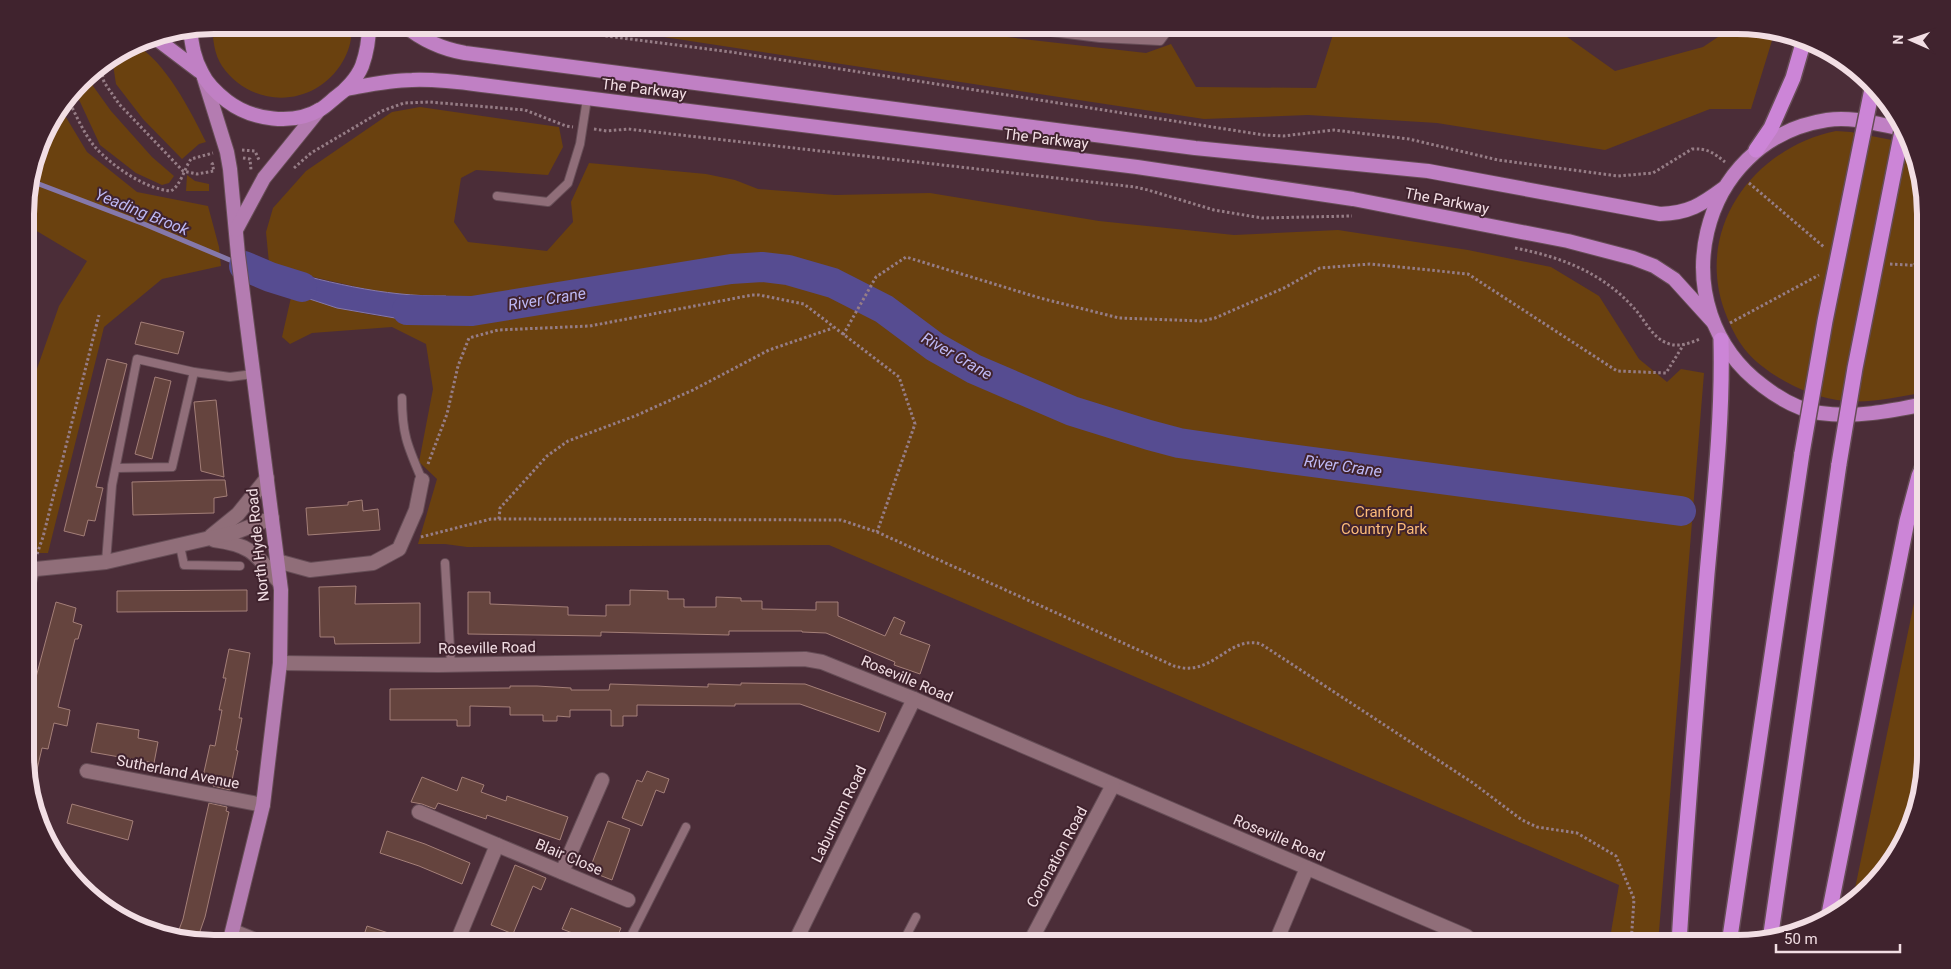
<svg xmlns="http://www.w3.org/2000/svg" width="1951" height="969" viewBox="0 0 1951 969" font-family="Roboto,sans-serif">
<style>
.green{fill:#6a410f}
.water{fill:#564c91;stroke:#8578aa}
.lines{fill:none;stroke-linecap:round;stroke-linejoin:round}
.stream{stroke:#8578aa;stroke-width:5}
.river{stroke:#564c91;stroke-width:30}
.building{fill:#65443e;stroke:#a47f78}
.service-casing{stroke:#664d56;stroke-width:10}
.minor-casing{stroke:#664d56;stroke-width:16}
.primary-casing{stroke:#664d56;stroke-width:16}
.trunk-casing{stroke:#664d56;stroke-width:16}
.motorway-casing{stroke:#664d56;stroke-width:18}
.path{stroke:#967d86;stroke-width:3;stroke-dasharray:2.5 2.5;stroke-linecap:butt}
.service{stroke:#906e79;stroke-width:8}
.minor{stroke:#906e79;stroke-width:14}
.primary{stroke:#b47cb1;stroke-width:14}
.trunk{stroke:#c080c4;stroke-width:14}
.motorway{stroke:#cc85d7;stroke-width:15}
.motorway-bridge-casing{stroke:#664d56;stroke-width:18;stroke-linecap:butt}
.motorway-bridge{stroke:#cc85d7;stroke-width:15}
.labels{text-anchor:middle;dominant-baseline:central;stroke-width:4;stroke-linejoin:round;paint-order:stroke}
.street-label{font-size:15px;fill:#f2dee4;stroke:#40232e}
.park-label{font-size:15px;fill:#fcbb79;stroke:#40232e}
.water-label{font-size:16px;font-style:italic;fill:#bdb8f4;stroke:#40232e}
.rim{fill:none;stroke:#f2dee4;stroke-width:6}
</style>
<rect width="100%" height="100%" fill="#4b2d38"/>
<g class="green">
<path d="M212,25H351C353,37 349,51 343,61C316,108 252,110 222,66C214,54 213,39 212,25Z"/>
<path d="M585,25H901L1146,53L1171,44L1196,87L1316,88L1336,25H1559L1563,34L1615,71L1703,47L1736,25L1774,34L1751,109H1710L1605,150L1437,123L1308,115L1204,119Z"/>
<path d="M134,44C165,60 191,112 206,142L199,144L182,159L143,119L116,84L112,58Z"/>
<path d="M91,71L93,86L111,111L152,157L174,176L169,183L162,185L136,173L100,145L75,91Z"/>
<path d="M420,107L559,127L563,147L548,175L476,170L461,178L454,222L468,242L547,251L573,222L571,202L589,163L706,174L735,180L758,189L835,195L930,193L1099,221L1234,235L1338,230L1468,250L1551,267L1599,296L1639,359L1667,382L1681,369L1704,373L1658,944H1609L1619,885L829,545L467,547L445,544H418L437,479L419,462L433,389L426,344L392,327L312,333L290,344L282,337L292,293C326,304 360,315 396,318C425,320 454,318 483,315L730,276C739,275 748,273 757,273C793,272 842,297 874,312L882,296L862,282L790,260L737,257L482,296H414L375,291L282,270L269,263L266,232L273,208L306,171L392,112Z"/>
<path d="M61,109L87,152L137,192L208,206L219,247L221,266L162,279L104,327L48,553H26V400L59,306L87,261L25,224V201L45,130Z"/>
<path d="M1836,131L1851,132L1907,143L1924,190L1925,392C1899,397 1873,403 1846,401C1821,399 1797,389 1776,376C1748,358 1737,343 1725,312C1694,229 1753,148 1836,131Z"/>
<path d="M187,175L195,181L209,184V191H186Z"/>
<path d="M1925,578L1926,755L1907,838L1879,879L1852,903L1914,603Z"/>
</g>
<path class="water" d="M261,264C322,281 383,297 446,296L447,318H395L337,308L264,284Z"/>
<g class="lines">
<path class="stream" d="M31,181L144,224L237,263"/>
<g class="river">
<path d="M244,266L270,277L302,287"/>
<path d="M407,310L472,311L731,269L762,267L788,270L833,283L884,309L935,347L974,369L1072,411L1149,435L1179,443L1268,456L1681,511"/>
</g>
</g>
<g class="building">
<path d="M141,322L184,332L178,354L135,344Z"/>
<path d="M107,359L127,364L96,487L103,488L95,521L88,520L84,536L64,531Z"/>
<path d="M155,377L171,381L152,459L135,454Z"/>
<path d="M216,400L219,428L224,477L201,471L194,402Z"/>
<path d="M209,480H225L227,496L214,498V513L133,515L132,482Z"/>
<path d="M362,500L363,511L378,509L380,530L308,535L306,508L348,505V502Z"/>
<path d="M356,586L355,604L420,603V643L335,644L334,637H320L319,587Z"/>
<path d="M247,590V611L117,612V591Z"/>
<path d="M630,590L668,591V599H684V607H716V597L741,598V601H762V609L816,610V602H838V616L885,636L894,617L905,622L900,634L930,645L920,674L894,665L895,662L826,633L802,632V631H729V635L601,632V636L468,634V592H490V604L568,607V615L606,616V605H630Z"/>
<path d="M56,602L76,608L73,622L82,625L78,639H75L58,707L70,710L67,726L54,723L48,749L42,748L32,791L29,790L27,780V711Z"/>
<path d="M229,649L250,653L239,718H242L236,750L238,751L230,790L213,786L214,784L202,781L210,745L215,746L222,710H219L226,678H223Z"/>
<path d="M741,683L805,684L886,713L879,732L800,704H735V706L637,705V716H623V726H611V710H570V717L557,716V721H543V715H510V707L470,706V726H457V720H390V689L510,688V686H537L571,688V690H609L610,684L708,687V684L741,685Z"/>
<path d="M97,723L139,730L138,738L158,742L154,763L91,752Z"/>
<path d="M647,771L669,779L664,793L656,790L642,826L622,818L637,780L642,782Z"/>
<path d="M422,777L457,791L462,777L484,785L481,792L506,801L507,796L568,817L560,840L487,815L486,819L438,803L435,809L422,804L411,802Z"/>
<path d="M209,803L227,807L226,811L229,812L205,917L197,940L177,935L183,919Z"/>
<path d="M72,804L133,821L128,840L67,823Z"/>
<path d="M608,821L630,829L612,880L589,871Z"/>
<path d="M387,831L425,844L470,863L462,884L419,866L380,853Z"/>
<path d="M515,865L546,878L541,890L533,886L513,934L491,925Z"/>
<path d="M571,908L621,928L614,944H601L562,929Z"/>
<path d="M367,926L413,941L412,944H361Z"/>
</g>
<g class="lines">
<g class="service-casing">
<g id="service">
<path d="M994,25L1100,38L1160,41L1172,25"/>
<path d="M497,196L548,202L568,183L580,144L587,99"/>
<path d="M402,398C402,435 408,447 422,480"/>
<path d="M116,468L172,467L194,372"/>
<path d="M180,546L184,565L240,566"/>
<path d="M106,562L112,485L137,359L194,372L230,377L253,374"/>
<path d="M445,563L451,665"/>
<path d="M627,944L686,827"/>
<path d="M902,944L916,917"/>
</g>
</g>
<g class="minor-casing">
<g id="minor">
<path d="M211,536L238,514L267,478"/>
<path d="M214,540C253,545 256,555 280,583"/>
<path d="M277,561L310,570L373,563L399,549L416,510L422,480"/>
<path d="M26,570L106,562L236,532L272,518"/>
<path d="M26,594L32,570"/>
<path d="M280,663L438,665L805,659L822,662L914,699L1466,936L1476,944"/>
<path d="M87,771L263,805"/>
<path d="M419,812L628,900"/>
<path d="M562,872L602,780"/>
<path d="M233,931L265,944"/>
<path d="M456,944L497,845"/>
<path d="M794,944L914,699"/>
<path d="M1029,944L1113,785"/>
<path d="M1275,944L1307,868"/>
</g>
</g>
<g class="primary-casing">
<g id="primary">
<path d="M204,78L227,152L230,169L238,255L281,590L280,663L263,805L229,944"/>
<path d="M236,230L264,178L319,110"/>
</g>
</g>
<g class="trunk-casing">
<g id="trunk">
<path d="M404,25C422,40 442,49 465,53L1195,148L1428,171L1660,214C1689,213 1701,205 1724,188"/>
<path d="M190,30C192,45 194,59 202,73C207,84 218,94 227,101C252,120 293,126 321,109C326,106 331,101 336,97C346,90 357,78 362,66C367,52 369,39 369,25"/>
<path d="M154,37L199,71"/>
<path d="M346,89C368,85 390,80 412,80C435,79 459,82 482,85L1137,167L1353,199L1568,241L1633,258L1654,266L1674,279L1713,322"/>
<path d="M1902,129C1877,124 1852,116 1827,120C1697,140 1659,309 1763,386C1780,399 1798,410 1820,413C1856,418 1890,411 1925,404"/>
</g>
</g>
<g class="motorway-casing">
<g id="motorway">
<path d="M1756,150L1771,128L1793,78L1804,40"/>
<path d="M1828,919L1907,521L1919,476L1925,462"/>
<path d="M1770,940L1839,464"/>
<path d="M1679,944C1686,820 1697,697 1707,574C1714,496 1723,418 1721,340"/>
<path d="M1729,944L1802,453"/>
</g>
</g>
<g class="path">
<path d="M521,25L731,52L1264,135L1283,136L1334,130L1409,139L1498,160L1618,176L1653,173L1692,149C1707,148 1714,153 1725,162"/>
<path d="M100,65L104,82L119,104L183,171L197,174L214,171L212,164L214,163"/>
<path d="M68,99C76,115 84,134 95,147C112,166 145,189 171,191C181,185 184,169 191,159L213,153"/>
<path d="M594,129L607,131L628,129L1135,187L1148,190L1214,210L1262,218L1352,216"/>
<path d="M242,150L255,151L259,160"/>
<path d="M243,158L250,159L251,170"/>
<path d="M294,168L311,153L382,111L404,103L429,102L525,110L566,126L573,127"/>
<path d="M1749,183L1824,247"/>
<path d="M1515,248C1561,257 1601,272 1633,307C1644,318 1652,338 1667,343C1678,348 1690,343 1700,339"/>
<path d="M1890,264L1925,266"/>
<path d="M1914,265L1925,256"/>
<path d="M1730,323L1819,275"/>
<path d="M843,335L876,277L906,257L1040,298L1119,318L1202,321L1215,318L1284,288L1320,268L1370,264L1468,274L1617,371L1666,373L1684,344"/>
<path d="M428,464L447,414L458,366L469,338L498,330L590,326L752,295H759L804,304L899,377L915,424L877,532"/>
<path d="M499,519L500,508L547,456L568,441L635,416L693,390L769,350L833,328"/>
<path d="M421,537L491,519L841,520L877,532L1174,666C1179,667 1185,669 1190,668C1217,667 1233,636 1261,644L1473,783L1522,820L1537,827L1577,833L1616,856L1634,899L1631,944"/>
<path d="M37,554L43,537L99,315"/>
</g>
<use href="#service" class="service"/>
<use href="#minor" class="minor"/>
<use href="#primary" class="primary"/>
<use href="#trunk" class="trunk"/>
<use href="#motorway" class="motorway"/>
<g class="motorway-bridge-casing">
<g id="motorway-bridge">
<path d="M1802,453L1825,321L1873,84"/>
<path d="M1839,464L1855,368L1902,131"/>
</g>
</g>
<use href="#motorway-bridge" class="motorway-bridge"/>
</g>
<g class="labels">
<g class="street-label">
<text transform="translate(644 89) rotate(7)">The Parkway</text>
<text transform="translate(1046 139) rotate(7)">The Parkway</text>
<text transform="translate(1447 201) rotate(11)">The Parkway</text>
<text transform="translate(258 545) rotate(-96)">North Hyde Road</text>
<text transform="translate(487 648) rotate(-1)">Roseville Road</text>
<text transform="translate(907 679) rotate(23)">Roseville Road</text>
<text transform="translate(178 772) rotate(11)">Sutherland Avenue</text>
<text transform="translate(839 814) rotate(-64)">Laburnum Road</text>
<text transform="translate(1279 838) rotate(23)">Roseville Road</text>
<text transform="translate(569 857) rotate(23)">Blair Close</text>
<text transform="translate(1057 857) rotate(-62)">Coronation Road</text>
</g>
<g class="park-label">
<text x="1384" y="512">Cranford<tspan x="1384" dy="17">Country Park</tspan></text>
</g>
<g class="water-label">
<text transform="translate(142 212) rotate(22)">Yeading Brook</text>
<text transform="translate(547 299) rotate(-9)">River Crane</text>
<text transform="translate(957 356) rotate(30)">River Crane</text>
<text transform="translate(1343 466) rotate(8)">River Crane</text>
</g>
</g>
<path d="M0 0H1951V969H0ZM214 34H1737A180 180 0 0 1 1917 214V755A180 180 0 0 1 1737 935H214A180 180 0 0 1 34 755V214A180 180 0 0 1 214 34Z" fill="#40232e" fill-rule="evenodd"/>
<path class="rim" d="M214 34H1737A180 180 0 0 1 1917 214V755A180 180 0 0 1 1737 935H214A180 180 0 0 1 34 755V214A180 180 0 0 1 214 34Z"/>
<g transform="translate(1911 40) rotate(272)" stroke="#40232e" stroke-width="4" paint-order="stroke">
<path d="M0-4L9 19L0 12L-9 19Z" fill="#f2dee4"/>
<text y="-8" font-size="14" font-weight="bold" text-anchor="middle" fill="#f2dee4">N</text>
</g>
<path d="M1776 944v8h124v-8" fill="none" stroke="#f2dee4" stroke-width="2.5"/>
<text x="1784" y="944" font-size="15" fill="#f2dee4" stroke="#40232e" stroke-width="4" paint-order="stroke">50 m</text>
</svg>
